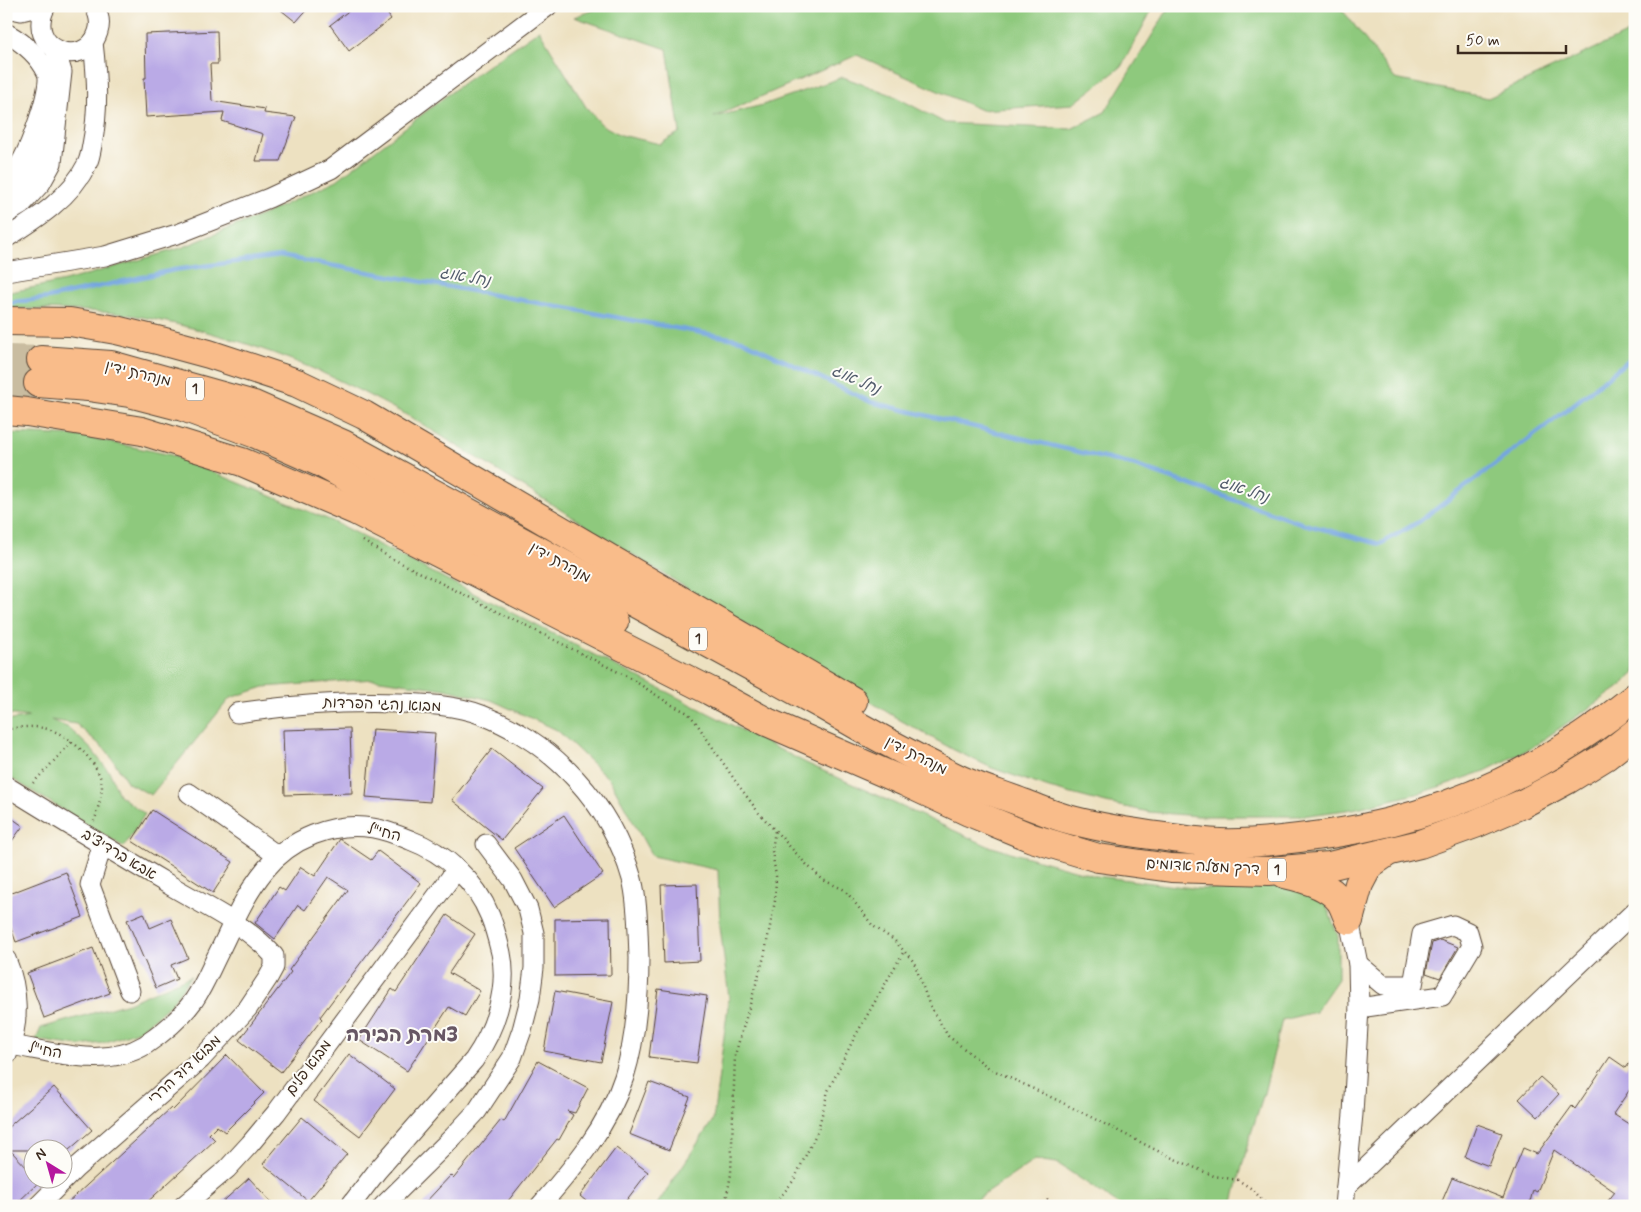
<svg xmlns="http://www.w3.org/2000/svg" width="1641" height="1212" viewBox="0 0 1641 1212" font-family="Mynerve,'Playpen Sans Hebrew',sans-serif">
<style>
.green{fill:#8ec97d;stroke:#647a4e}
.lines{fill:none;stroke-linecap:round;stroke-linejoin:round}
.stream{stroke:#75a6e0;stroke-width:4.5}
.building{fill:#baaae6}
.highway-tunnel{stroke:#c9bca0;stroke-width:28;stroke-dasharray:28 14;stroke-linecap:butt}
.minor-casing{stroke:#564536;stroke-width:21}
.highway-casing{stroke:#564536;stroke-width:30}
.path{stroke:#564536;stroke-width:2.5;stroke-dasharray:1 4;stroke-linecap:butt}
.minor{stroke:#fff;stroke-width:19}
.highway{stroke:#f9bc8a;stroke-width:28}
.labels{text-anchor:middle;dominant-baseline:central;stroke-width:4;stroke-linejoin:round;paint-order:stroke}
.shield{fill:#fdfcf7;stroke:#75695f;stroke-width:1}
.shield-label{font-size:14px;font-weight:bold;fill:#3b2a1e}
.street-label{font-size:15px;fill:#3b2a1e;stroke:#fdfcf7}
.water-label{font-size:16px;font-style:italic;fill:#525c6c;stroke:#fdfcf7}
.district-label{font-size:20px;font-weight:bold;fill:#675764;stroke:#fdfcf7}
</style>
<rect width="100%" height="100%" fill="#fdfcf7"/>
<filter id="ink" filterUnits="userSpaceOnUse"><feTurbulence type="fractalNoise" baseFrequency=".02" numOctaves="2"/><feDisplacementMap in="SourceGraphic" scale="10" xChannelSelector="R" yChannelSelector="G"/><feConvolveMatrix kernelMatrix="1 2 1 2 8 2 1 2 1" color-interpolation-filters="sRGB"/></filter>
<filter id="wash" filterUnits="userSpaceOnUse"><feTurbulence type="fractalNoise" baseFrequency=".0096" numOctaves="4" result="noise"/><feDisplacementMap in="SourceGraphic" scale="20" xChannelSelector="R" yChannelSelector="G"/><feGaussianBlur stdDeviation="1.12" result="paint"/><feColorMatrix in="noise" values="0 0 0 0 0 0 0 0 0 0 0 0 0 0 0 0 0 1.4 0 .05"/><feComposite in="paint" operator="in"/></filter>
<g filter="url(#wash)">
<rect width="100%" height="100%" fill="#ede1c1"/>
<g class="green">
<path d="M605,6H1154L1121,67L1073,104L981,110L857,55L714,117L763,105L843,77L892,95L945,123L1071,129L1105,112L1170,6H1338L1349,18L1395,79L1488,98L1635,30V673L1618,688L1531,748L1485,771L1424,792L1353,809L1302,816H1197L1149,812L1106,803L1049,788L992,768L954,750L900,720L414,419C380,401 345,382 309,367C259,346 206,330 153,319C106,309 55,310 6,308V293L65,281L181,248L267,213L337,180L463,83L539,30L586,107L602,125L621,135L660,144L680,132L667,49L574,17Z"/>
<path d="M6,433L81,436L171,455L332,521L806,763L988,846L1096,876L1200,889L1304,885L1324,899L1338,936V979L1315,1012L1282,1020L1264,1093L1248,1143L1232,1206H1121L1057,1163L1035,1160L967,1206H656L713,1120L729,998L720,926L718,870L652,856L610,780L557,730L491,700L445,689L373,679L264,687L230,698L151,795L128,783L107,751L76,724L51,720L69,728L92,750L110,773L119,795L145,814L124,847L6,775V721L29,717L6,714Z"/>
<path d="M191,976L170,1005L140,1030L103,1043L79,1046L36,1040L41,1028L128,1003Z"/>
</g>
<g class="lines">
<path class="stream" d="M6,303L48,298L174,270L280,256L741,340L871,402L1133,465L1304,524L1380,544L1420,521L1554,420L1635,355"/>
</g>
<g id="blocks">
<g class="building">
<path d="M276,6H310L296,22Z"/>
<path d="M355,6H382L391,19L349,51L330,25Z"/>
<path d="M217,31L218,64H210L212,101L265,109L264,113L296,117L280,161H256L263,134L222,121L224,112L146,117L144,78H146L145,34Z"/>
<path d="M350,728L352,793L285,795L283,730Z"/>
<path d="M372,729L435,733L430,802L366,797Z"/>
<path d="M492,749L543,789L502,840L452,800Z"/>
<path d="M152,810L233,862L213,893L132,841Z"/>
<path d="M6,814L23,826L6,849Z"/>
<path d="M564,815L603,874L554,907L514,848Z"/>
<path d="M340,839L371,860L378,851L421,883L320,1017L322,1019L281,1072L239,1040L291,972L289,970L348,890L328,877L305,910L298,905L275,939L255,923L279,887L285,891L301,867L315,876Z"/>
<path d="M66,872L83,917L16,942L6,915V895Z"/>
<path d="M697,884L700,961L664,963L661,885Z"/>
<path d="M144,913L150,928L171,919L188,958L171,965L177,979L156,988L127,920Z"/>
<path d="M447,915L475,934L449,973L480,991L465,1016L449,1007L407,1071L359,1040L392,989L396,992Z"/>
<path d="M610,918L611,975L555,976V919Z"/>
<path d="M1440,940L1458,947L1440,978L1426,973L1432,943Z"/>
<path d="M93,948L110,993L44,1018L27,973Z"/>
<path d="M658,989L707,996L697,1063L649,1057Z"/>
<path d="M555,991L613,1002L601,1062L544,1051Z"/>
<path d="M349,1054L395,1089L360,1136L314,1101Z"/>
<path d="M227,1055L264,1093L225,1132L217,1126L209,1134L215,1140L143,1206H64L171,1108L173,1110Z"/>
<path d="M1635,1056V1082L1613,1114L1635,1128V1206H1604L1615,1192L1554,1150L1537,1192L1533,1190L1529,1206H1440L1452,1178L1503,1198L1523,1148L1537,1154L1572,1106L1575,1109L1610,1057L1626,1068Z"/>
<path d="M538,1061L588,1088L575,1113L567,1111L573,1115L559,1140L557,1139L504,1206H422L451,1175L454,1178L501,1120L504,1122Z"/>
<path d="M1540,1077L1559,1094L1538,1117L1519,1099Z"/>
<path d="M649,1082L690,1097L669,1150L629,1134Z"/>
<path d="M54,1087L92,1130L69,1150H10L32,1173V1180L40,1181L14,1206H6V1129Z"/>
<path d="M302,1117L347,1154L308,1201L263,1164Z"/>
<path d="M1477,1124L1502,1133L1489,1166L1465,1157Z"/>
<path d="M616,1148L648,1172L622,1206H592L580,1196Z"/>
<path d="M249,1178L275,1206H218Z"/>
</g>
</g>
</g>
<g filter="url(#ink)">
<use href="#blocks" fill-opacity="0" stroke="#564536" stroke-width="1"/>
<g class="lines">
<g class="highway-tunnel">
<path d="M6,359L41,360"/>
<path d="M6,383H38"/>
</g>
<g class="minor-casing">
<g id="minor">
<path d="M46,6C23,49 85,72 98,32C101,23 99,14 94,6"/>
<path d="M6,8L21,11L42,6"/>
<path d="M6,33C22,42 39,55 47,73C53,88 28,153 18,167C15,171 10,174 6,177"/>
<path d="M6,197C29,183 40,160 48,134"/>
<path d="M6,214L21,205L41,183L52,163L62,72L55,49"/>
<path d="M6,238C37,219 71,197 87,164C90,158 91,151 92,145C99,110 97,77 93,42"/>
<path d="M6,272L105,256L180,233L269,198L331,169L548,6"/>
<path d="M237,713C291,705 344,701 399,703C427,704 456,705 482,715C554,743 611,804 632,879C638,901 638,934 639,958C639,997 636,1039 624,1077C608,1127 573,1168 540,1206"/>
<path d="M6,786C61,820 117,854 173,887C207,907 248,926 274,956V967L268,978L248,1008L201,1059L76,1168L38,1206"/>
<path d="M189,793L278,856"/>
<path d="M102,846L90,885L130,991"/>
<path d="M6,959C19,990 20,1024 7,1055"/>
<path d="M1358,964L1383,985H1413L1422,934L1453,925L1468,932L1472,946L1442,996L1359,1008"/>
<path d="M11,1045C54,1052 105,1069 145,1045C163,1033 181,1018 194,1000C205,984 212,965 221,948C234,921 246,893 265,870C290,839 333,821 373,828C386,830 398,835 410,840C445,853 476,881 490,916C495,928 498,941 501,953C509,990 494,1031 474,1060L377,1171L350,1206"/>
<path d="M1346,1187L1635,911"/>
<path d="M183,1206L227,1169L250,1144L276,1113L457,869"/>
<path d="M383,1206L453,1137L477,1111L512,1058L522,1030L530,999L534,968V933L528,909L513,880L486,844"/>
<path d="M1344,1206L1353,1114L1359,1008L1358,964L1349,920"/>
</g>
</g>
<g class="highway-casing">
<g id="highway">
<path d="M6,321L70,322L116,330L161,341L209,354L297,383L364,415L853,701"/>
<path d="M41,360L111,365L254,405L343,444L822,705C864,730 908,754 953,776C975,787 1000,794 1023,803C1037,808 1050,814 1064,818C1092,826 1121,831 1150,835C1174,838 1197,842 1220,843C1247,844 1273,841 1299,838C1425,825 1537,777 1635,697"/>
<path d="M38,383L88,387L129,393L183,407L256,434L319,462L614,622"/>
<path d="M6,410L27,412L142,431L242,462L356,511L710,691L767,722L905,782L969,812L1032,838L1098,858L1171,868L1269,871L1329,866L1420,844L1475,824L1522,804L1567,780L1606,756L1635,733"/>
<path d="M1285,874C1303,878 1330,885 1341,902C1344,907 1346,914 1349,920"/>
<path d="M1349,920L1359,884L1369,865L1385,854"/>
</g>
</g>
<g class="path">
<path d="M363,541L389,557L630,678L670,704L688,713L695,721L736,782L759,813L805,863L823,880L845,890L873,926L894,940L914,962L929,1004L948,1036L989,1068L1057,1100L1168,1156L1214,1176L1238,1180L1252,1189L1268,1206"/>
<path d="M6,730C21,726 41,725 56,732C74,740 101,765 102,786C102,795 98,807 96,816L94,821"/>
<path d="M33,783L72,742"/>
<path d="M1047,1199L1058,1206"/>
<path d="M725,1206L731,1174L735,1055L764,957L775,901L776,876L772,851L775,830"/>
<path d="M773,1206L794,1180L818,1130L828,1091L853,1040L904,951"/>
</g>
<use href="#minor" class="minor"/>
<use href="#highway" class="highway"/>
</g>
</g>
<g class="labels">
<g class="shield">
<rect x="186" y="377.5" width="18" height="23" rx="4"/>
<rect x="689" y="627.5" width="18" height="23" rx="4"/>
<rect x="1268" y="858.5" width="18" height="23" rx="4"/>
</g>
<g class="shield-label">
<text x="195" y="389">1</text>
<text x="698" y="639">1</text>
<text x="1277" y="870">1</text>
</g>
<g class="street-label">
<text transform="translate(138 374) rotate(14)">מנהרת ידין</text>
<text transform="translate(560 563) rotate(29)">מנהרת ידין</text>
<text transform="translate(382 705) rotate(2)">מבוא נהגי הפרדות</text>
<text transform="translate(916 756) rotate(27)">מנהרת ידין</text>
<text transform="translate(384 833) rotate(14)">החי"ל</text>
<text transform="translate(119 855) rotate(31)">אבא ברדיצ'ב</text>
<text transform="translate(1203 867) rotate(3)">דרך מעלה אדומים</text>
<text transform="translate(45 1051) rotate(11)">החי"ל</text>
<text transform="translate(309 1068) rotate(-53)">מבוא פלים</text>
<text transform="translate(185 1070) rotate(-43)">מבוא דוד הררי</text>
</g>
<g class="water-label">
<text transform="translate(465 277) rotate(10)">נחל אוג</text>
<text transform="translate(856 380) rotate(24)">נחל אוג</text>
<text transform="translate(1244 490) rotate(19)">נחל אוג</text>
</g>
<g class="district-label">
<text x="402" y="1035">צמרת הבירה</text>
</g>
</g>
<rect width="1641" height="1212" fill="none" stroke="#fdfcf7" stroke-width="25"/>
<g transform="translate(48 1164) rotate(323)"><circle r="24" fill="#fdfcf7" stroke="#afa8a0"/>
<path d="M0-4L9 19L0 12L-9 19Z" fill="#b5179e"/>
<text y="-8" font-size="14" font-weight="bold" text-anchor="middle" fill="#3b2a1e">N</text>
</g>
<path d="M1458 45v8h108v-8" fill="none" stroke="#3b2a1e" stroke-width="2.5"/>
<text x="1466" y="45" font-size="15" fill="#3b2a1e" stroke="#fdfcf7" stroke-width="4" paint-order="stroke">50 m</text>
</svg>
